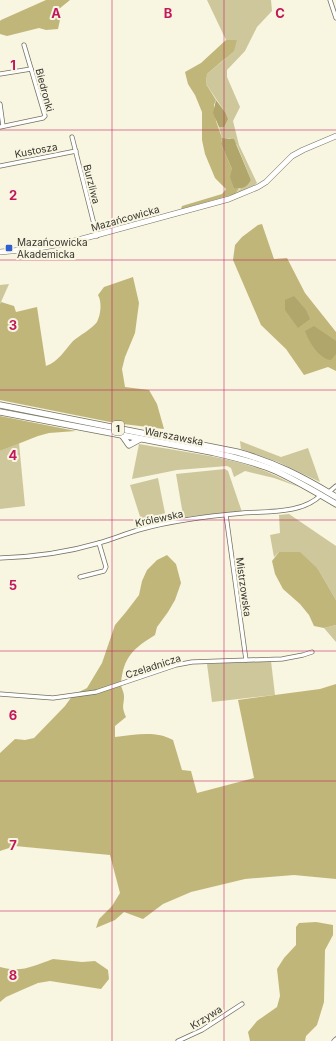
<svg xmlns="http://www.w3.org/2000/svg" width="336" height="1041" viewBox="0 0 336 1041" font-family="Inter,sans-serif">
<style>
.green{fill:#cec79b}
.forest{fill:#c0b67a}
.water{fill:#b0a66b}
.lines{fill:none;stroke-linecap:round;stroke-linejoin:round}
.street-casing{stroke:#747160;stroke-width:5}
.secondary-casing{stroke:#747160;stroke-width:6}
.primary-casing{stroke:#747160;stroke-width:7}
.street{stroke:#fff;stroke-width:3.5}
.secondary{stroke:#fff;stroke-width:5}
.primary{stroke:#fff;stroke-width:5.5}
.grid{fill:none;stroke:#c2185b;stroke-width:1;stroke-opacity:0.55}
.poi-dot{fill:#2f60cf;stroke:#f8f5e1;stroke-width:1.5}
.labels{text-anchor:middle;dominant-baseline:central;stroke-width:4;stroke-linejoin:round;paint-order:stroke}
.shield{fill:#f8f5e1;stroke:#716f64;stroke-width:1}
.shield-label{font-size:9px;font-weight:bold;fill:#37362f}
.street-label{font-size:10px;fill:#37362f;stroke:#f8f5e1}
.poi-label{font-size:10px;fill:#37362f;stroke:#f8f5e1;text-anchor:start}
.grid-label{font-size:13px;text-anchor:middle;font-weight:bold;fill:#c2185b;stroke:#f8f5e1;stroke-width:4;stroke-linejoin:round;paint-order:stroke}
</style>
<rect width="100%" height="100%" fill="#f8f5e1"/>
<g class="green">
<path d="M207,0H271L272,11L257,27L245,51L227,70V77L240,107L233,121L239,145L257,183L253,187L235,194C241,187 246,187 251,180L237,145L230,138H222L219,127H224L225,112L206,84L207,74L225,59L237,40H226Z"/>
<path d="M9,284L1,302L0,304V285Z"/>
<path d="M240,441L281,457L308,448L320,482L278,462L241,449Z"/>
<path d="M19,443L25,506L0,509V451Z"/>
<path d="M139,444C177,451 217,455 254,467C270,472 284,480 299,487L274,478L245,471L234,477L231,468L227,466L177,470L132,479Z"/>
<path d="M225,469L228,471L242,512L193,516L143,526L130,485L158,478L166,518L183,515L176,474Z"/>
<path d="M289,514L336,546V600L318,569L279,552L274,557L270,535L280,533L279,515Z"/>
<path d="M336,625V642L324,628Z"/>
<path d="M271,661L275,695L212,702L207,664Z"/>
</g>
<g class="forest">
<path d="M46,0H70L59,9L61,15L58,29L46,30L39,28L7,36L0,34V21L1,20Z"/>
<path d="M226,40H237L234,51L207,74L206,84L216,100L214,105L216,121L222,138L221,144L232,169L234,187L239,189L235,194L181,209L182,206L222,194L226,189L215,178L205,154L202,140V112L195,95L188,84L185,72L201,63Z"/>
<path d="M262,224L274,259L287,258L305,293L336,332V371L328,367L304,375L286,349L261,325L233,260L235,245L242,237L258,225Z"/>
<path d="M133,277L139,303L135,333L125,357L122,369L125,387L149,390L157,404L164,429L115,423L0,400V304L1,302L14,306L16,312L37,307L46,366C59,361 64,351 73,341C79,336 93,328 97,322C101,314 102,302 98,295L104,287Z"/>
<path d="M0,416L76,431L49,433L38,436L0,451Z"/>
<path d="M279,552H300L318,569L336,600V625L324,628L314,626L309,615L300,604L283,589L275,574L272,561Z"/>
<path d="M167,555L176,564L181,583L175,600L168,612L157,627L155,635C134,648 123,657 121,684C121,688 124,692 124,696C124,707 121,705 126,717L115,726V737C135,735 155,730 173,740L182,770L191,771L197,793L254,778L238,700L320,689L336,684V879L294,875L245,879L191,892L163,904L143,919L124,912L115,920L96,928L99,919L112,906L120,893L110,855L15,846L0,851V753L15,739L25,740L34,738L65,706L73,695L87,688L102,663L115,625L126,612L139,595L142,581L147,570L157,560Z"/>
<path d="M316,922L333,925V935L325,950L324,1002L317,1025L306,1036L305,1041H250L248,1032L257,1021L277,1007L280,996L277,969L284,958L296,945V927L299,923Z"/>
<path d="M53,959L82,962L95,961L108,970L109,979L101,989L50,981L38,983L24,989L6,997L0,1002V967C22,973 33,966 53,959Z"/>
</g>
<g class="water">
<path d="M216,100L225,112L228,119L224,127H219L213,113Z"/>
<path d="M222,138L234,139L251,180C247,187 242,190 234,188L230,177L232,169L221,144Z"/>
<path d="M294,296L306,310L310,319L298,328L285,310V300Z"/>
<path d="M314,326L336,341V354L331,360C319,359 309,342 305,331Z"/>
</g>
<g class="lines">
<g class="street-casing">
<g id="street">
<path d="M330,0L336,18"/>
<path d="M0,74L31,69"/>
<path d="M0,104L3,126"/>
<path d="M0,127L43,118L45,116L24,45"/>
<path d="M72,137L97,236"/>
<path d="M0,166L76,151"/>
<path d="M329,492L336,486"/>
<path d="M226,515L246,660"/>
<path d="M0,558C35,557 65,553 99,543C113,539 127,533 142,529C175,520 209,516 243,513C268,511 302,514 321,495"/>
<path d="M80,577L104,571L106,567L99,543"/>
<path d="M0,694L53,698L96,692L176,665L192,662L282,659L303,655L312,652"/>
<path d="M178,1041L202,1030L242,1004"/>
<path d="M334,1041L336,1039"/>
</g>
</g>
<g class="secondary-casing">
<path id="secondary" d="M0,252L33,249L67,243L229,199L258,187L266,182L292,156L303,150L336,136"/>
</g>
<g class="primary-casing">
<g id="primary">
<path d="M0,405L237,452C274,462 303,477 336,497"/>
<path d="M0,412L211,452C233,457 256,462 276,471C297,481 316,492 336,504"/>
<path d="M122,435L129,445L140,439"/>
</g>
</g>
<use href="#street" class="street"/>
<use href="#secondary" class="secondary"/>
<use href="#primary" class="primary"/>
</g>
<path class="grid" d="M112,0V1041M224,0V1041M0,130H336M0,260H336M0,390H336M0,520H336M0,651H336M0,781H336M0,911H336"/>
<rect class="poi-dot" x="5" y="244" width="8" height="8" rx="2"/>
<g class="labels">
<rect class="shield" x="112" y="421" width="12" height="14" rx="3"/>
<g class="shield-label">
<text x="118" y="428">1</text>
</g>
<g class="street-label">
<text transform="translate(45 90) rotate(75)">Biedronki</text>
<text transform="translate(36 150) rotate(-11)">Kustosza</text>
<text transform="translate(92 184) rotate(76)">Burzliwa</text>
<text transform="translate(125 218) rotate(-16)">Mazańcowicka</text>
<text transform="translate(174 436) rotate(11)">Warszawska</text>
<text transform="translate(159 518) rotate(-12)">Królewska</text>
<text transform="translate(244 587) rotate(82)">Mistrzowska</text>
<text transform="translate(153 666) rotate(-18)">Czeladnicza</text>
<text transform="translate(206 1017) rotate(-32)">Krzywa</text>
</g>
<g class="poi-label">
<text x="17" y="242">Mazańcowicka<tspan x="17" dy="12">Akademicka</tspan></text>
</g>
</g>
<g class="grid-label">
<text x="56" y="18">A</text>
<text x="168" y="18">B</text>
<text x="280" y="18">C</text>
<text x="13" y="70">1</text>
<text x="13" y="200">2</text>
<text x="13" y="330">3</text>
<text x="13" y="460">4</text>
<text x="13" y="590">5</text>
<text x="13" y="720">6</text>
<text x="13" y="850">7</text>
<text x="13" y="980">8</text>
</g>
</svg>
